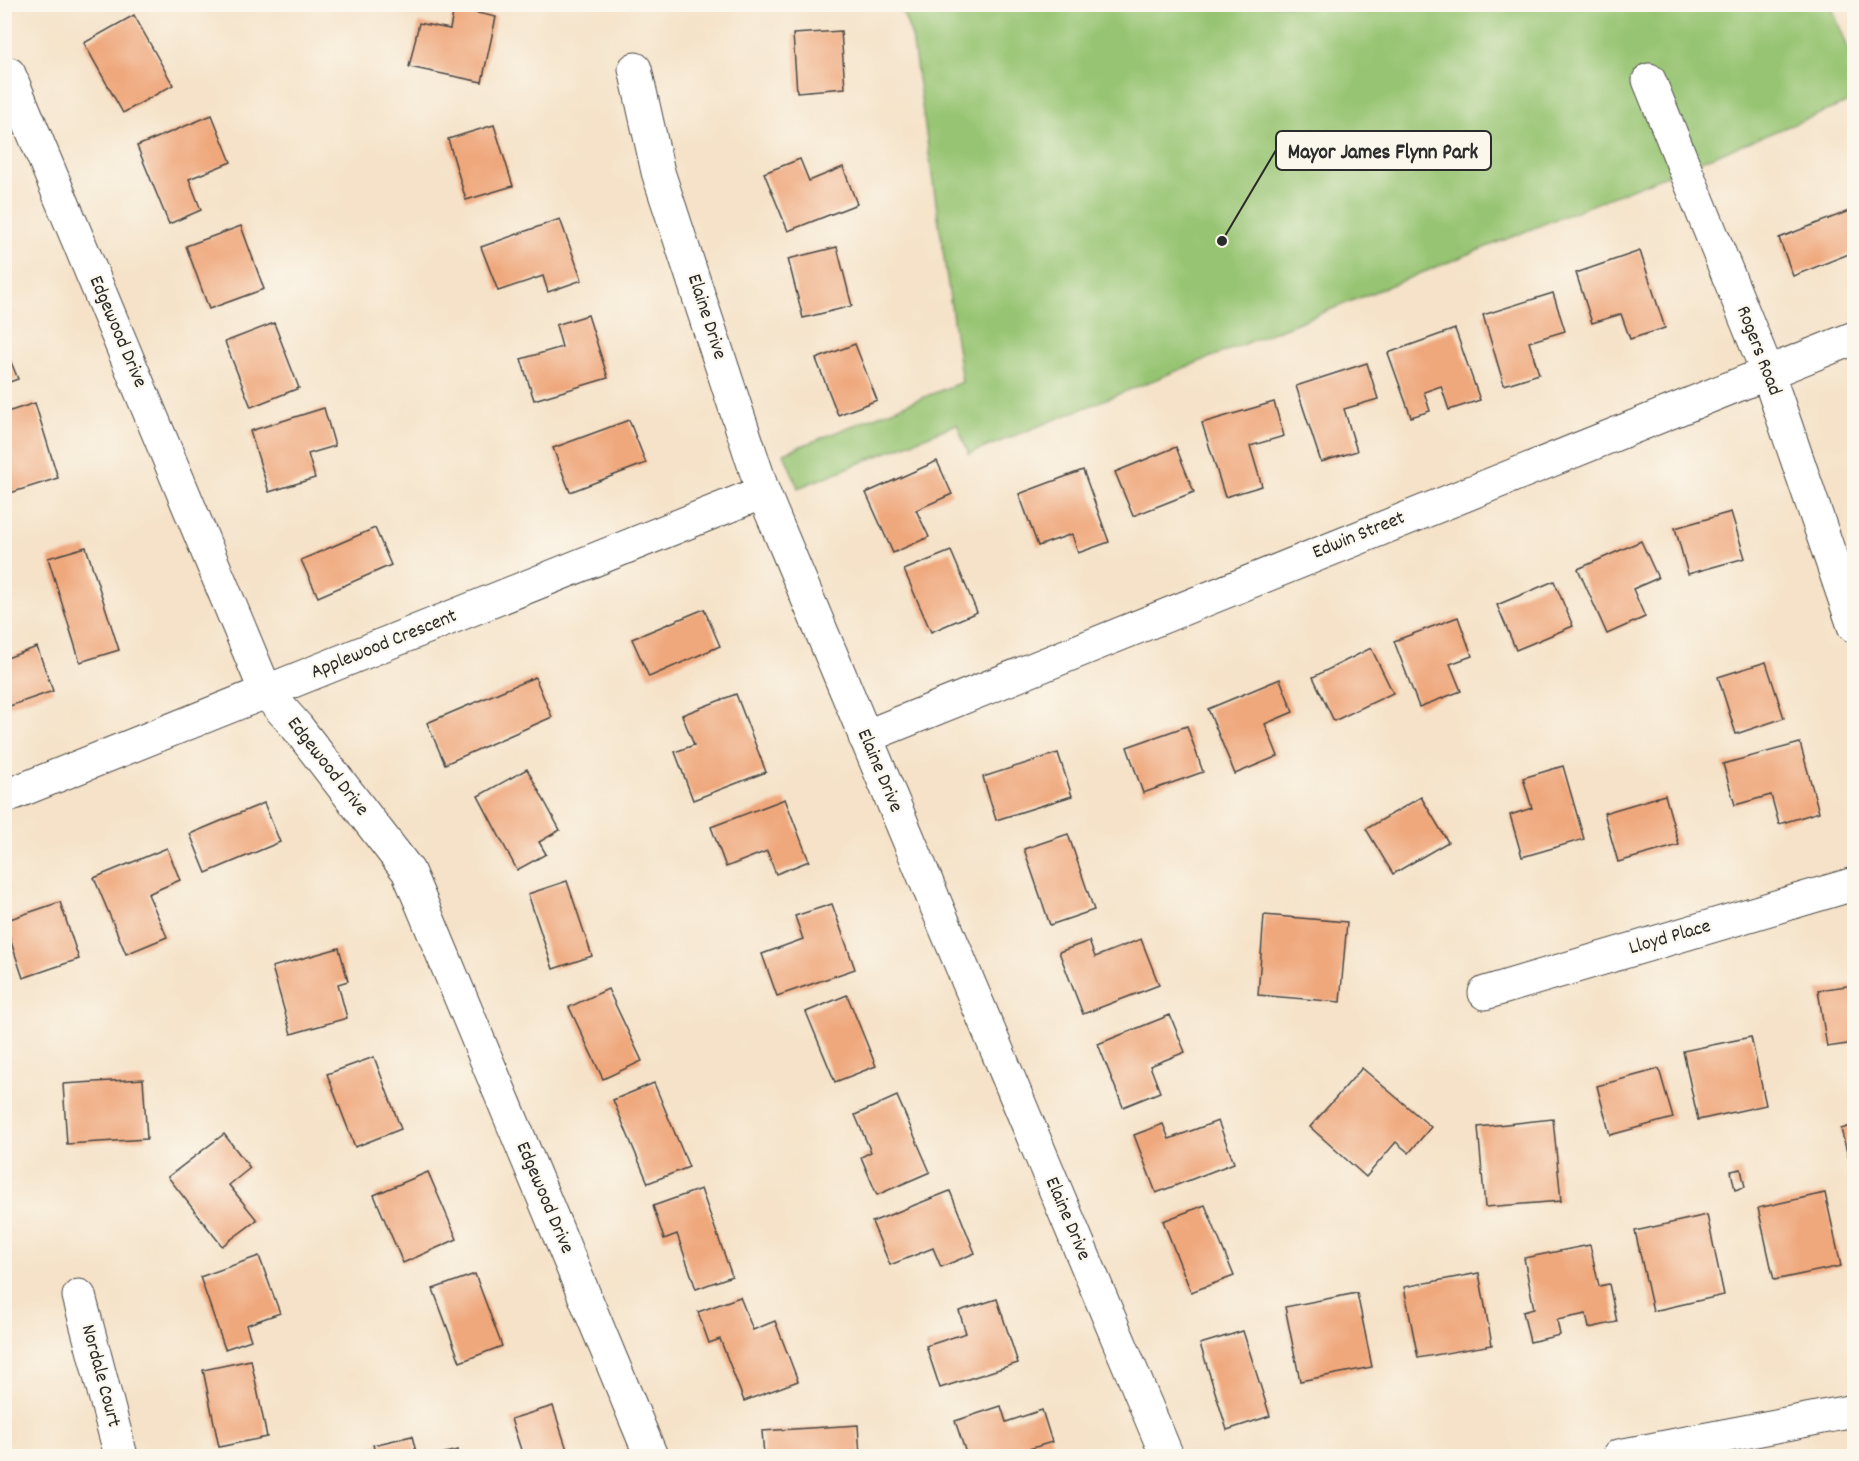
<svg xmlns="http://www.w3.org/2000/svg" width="1859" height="1461" viewBox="0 0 1859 1461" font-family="Dekko,sans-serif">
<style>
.green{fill:#97c472;stroke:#61784e;stroke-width:1.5}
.building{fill:#efa77c}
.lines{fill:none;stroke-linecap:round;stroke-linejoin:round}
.minor-casing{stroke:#494643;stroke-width:35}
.tertiary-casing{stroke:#494643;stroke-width:35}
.minor{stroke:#fff;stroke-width:33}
.tertiary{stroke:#fff;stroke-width:33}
.labels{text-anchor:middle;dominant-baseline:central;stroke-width:4.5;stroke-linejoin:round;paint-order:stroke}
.street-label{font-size:20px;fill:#2b2b2b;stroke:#fbf7ec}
.leader{fill:none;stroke:#2b2b2b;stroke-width:2}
.callout-dot{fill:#2b2b2b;stroke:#fbf7ec;stroke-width:2}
.callout{fill:#fbf7ec;stroke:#2b2b2b;stroke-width:2}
.callout-label{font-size:21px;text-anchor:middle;font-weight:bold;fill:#2b2b2b}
</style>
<rect width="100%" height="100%" fill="#fbf7ec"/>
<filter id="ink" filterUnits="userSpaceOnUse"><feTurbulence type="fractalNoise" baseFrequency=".0167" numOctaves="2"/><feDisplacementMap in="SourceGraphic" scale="12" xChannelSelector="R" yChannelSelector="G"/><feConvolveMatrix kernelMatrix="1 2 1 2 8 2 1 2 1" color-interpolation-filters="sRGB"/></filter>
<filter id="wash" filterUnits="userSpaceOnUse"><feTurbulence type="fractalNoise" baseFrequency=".008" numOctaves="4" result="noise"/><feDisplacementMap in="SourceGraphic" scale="24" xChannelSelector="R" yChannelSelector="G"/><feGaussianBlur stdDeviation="1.35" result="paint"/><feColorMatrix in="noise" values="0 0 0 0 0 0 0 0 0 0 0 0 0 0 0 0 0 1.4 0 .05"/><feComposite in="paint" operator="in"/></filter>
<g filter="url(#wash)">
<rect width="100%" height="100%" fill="#f5e2c8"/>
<path class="green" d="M900,5H1831L1854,63V100L969,454L957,424L798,488L784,453L962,382L912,37Z"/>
<g id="blocks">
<g class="building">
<path d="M454,8L496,17L482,82L409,67L419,23L450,29Z"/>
<path d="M134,15L173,85L123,113L84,43Z"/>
<path d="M841,31L845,88L797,92L793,34Z"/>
<path d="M212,115L231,162L189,179L201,210L169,224L137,146Z"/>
<path d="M494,125L513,186L466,200L448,139Z"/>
<path d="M800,159L809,181L843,167L857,204L788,231L764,173Z"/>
<path d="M1854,209V252L1793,276L1779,238Z"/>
<path d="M560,219L582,280L548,292L543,276L498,291L481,247Z"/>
<path d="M241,226L264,289L209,309L186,246Z"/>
<path d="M837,247L852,306L803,318L788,259Z"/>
<path d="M1640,251L1665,328L1630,339L1621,314L1592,323L1576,273Z"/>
<path d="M1553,293L1565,331L1529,342L1539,374L1504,385L1483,315Z"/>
<path d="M588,315L608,378L534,400L521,359L562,347L556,325Z"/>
<path d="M274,323L299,388L251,407L225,342Z"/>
<path d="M1455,329L1480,400L1449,410L1441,386L1424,392L1430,411L1411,417L1388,353Z"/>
<path d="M855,344L877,400L838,415L816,359Z"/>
<path d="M4,345L18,379L4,384Z"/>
<path d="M1367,363L1378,399L1344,409L1357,451L1321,462L1296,386Z"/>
<path d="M1274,402L1284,436L1250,446L1262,486L1225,497L1202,423Z"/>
<path d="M35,403L58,478L4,495V413Z"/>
<path d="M324,408L335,446L308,454L315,478L269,492L250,431Z"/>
<path d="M629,420L646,463L570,492L553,448Z"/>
<path d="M1176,447L1194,492L1133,516L1115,472Z"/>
<path d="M937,461L952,494L916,510L929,537L893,553L866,493Z"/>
<path d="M1083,470L1109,542L1078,553L1072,534L1038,546L1019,494Z"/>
<path d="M1731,512L1745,558L1688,574L1675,528Z"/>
<path d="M375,528L391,565L318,597L301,560Z"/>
<path d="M1641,541L1658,578L1633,589L1645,617L1607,634L1578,569Z"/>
<path d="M86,547L119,650L80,662L48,558Z"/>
<path d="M951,551L977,612L931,632L904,570Z"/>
<path d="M1554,581L1573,626L1516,650L1497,605Z"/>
<path d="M704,609L720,646L649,677L632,639Z"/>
<path d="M1458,617L1472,656L1450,664L1461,691L1419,707L1394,641Z"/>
<path d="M37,647L53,691L4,708V659Z"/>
<path d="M1371,648L1393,693L1334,721L1313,677Z"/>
<path d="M1766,662L1784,718L1736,734L1718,677Z"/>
<path d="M535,677L552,717L445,764L427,723Z"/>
<path d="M1280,679L1293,712L1265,724L1278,756L1235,774L1208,709Z"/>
<path d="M736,694L766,772L693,800L675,752L694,745L682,715Z"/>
<path d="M1187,726L1203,772L1143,793L1127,747Z"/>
<path d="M1800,743L1819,812L1779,824L1771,795L1735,805L1723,764Z"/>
<path d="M1058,753L1072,796L996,820L983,777Z"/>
<path d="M1563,766L1584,839L1522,857L1510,815L1532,808L1523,778Z"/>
<path d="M527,769L560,830L539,842L546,854L517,870L478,796Z"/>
<path d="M1665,795L1679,845L1618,862L1604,813Z"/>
<path d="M1421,797L1448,842L1393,874L1366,829Z"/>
<path d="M785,799L809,861L776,874L767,851L726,867L711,827Z"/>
<path d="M264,803L280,842L206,873L190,834Z"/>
<path d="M1068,834L1094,910L1050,925L1024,849Z"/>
<path d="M167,848L180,880L148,894L167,937L126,954L94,878Z"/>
<path d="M567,881L592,956L553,969L528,894Z"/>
<path d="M60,902L79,959L23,978L4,921Z"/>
<path d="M832,904L855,969L777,996L762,954L803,939L795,916Z"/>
<path d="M1264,915L1347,922L1340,1002L1258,995Z"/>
<path d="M1141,939L1159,985L1083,1014L1059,952L1089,941L1095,957Z"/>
<path d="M339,948L348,981L338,984L347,1018L291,1034L272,967Z"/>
<path d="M1854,985V1043L1827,1047L1818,990Z"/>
<path d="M608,989L642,1061L603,1079L569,1007Z"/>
<path d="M847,995L876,1066L835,1082L806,1012Z"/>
<path d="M1170,1015L1185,1052L1150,1066L1160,1092L1123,1107L1098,1044Z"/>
<path d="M1751,1037L1766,1105L1698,1120L1683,1051Z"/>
<path d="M374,1057L401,1129L355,1147L327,1074Z"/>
<path d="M1362,1068L1431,1127L1409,1153L1396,1142L1366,1177L1310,1127Z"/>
<path d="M1659,1069L1673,1118L1610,1135L1597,1086Z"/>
<path d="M143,1079L147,1139L67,1144L63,1084Z"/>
<path d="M654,1083L689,1167L648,1183L613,1100Z"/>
<path d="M897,1096L930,1172L877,1195L861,1157L871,1152L855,1115Z"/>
<path d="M1553,1119L1561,1201L1485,1207L1478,1127Z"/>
<path d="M1218,1121L1234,1163L1156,1193L1134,1135L1163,1124L1169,1139Z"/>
<path d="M1854,1125V1163L1850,1164L1841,1129Z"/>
<path d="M224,1134L250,1168L229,1185L257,1220L222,1246L168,1177Z"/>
<path d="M1741,1169L1745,1187L1735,1190L1731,1171Z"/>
<path d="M428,1172L457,1239L403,1263L374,1195Z"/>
<path d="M701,1189L732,1276L696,1289L677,1234L664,1239L653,1206Z"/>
<path d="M950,1191L975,1253L941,1267L933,1248L890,1265L872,1222Z"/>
<path d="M1825,1193L1841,1266L1774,1280L1758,1208Z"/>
<path d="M1205,1205L1234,1276L1191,1292L1163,1221Z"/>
<path d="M1707,1215L1724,1295L1653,1311L1635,1231Z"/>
<path d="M1590,1245L1599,1286L1609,1284L1617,1322L1589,1328L1586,1314L1557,1320L1560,1335L1530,1342L1523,1312L1534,1309L1524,1258Z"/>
<path d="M259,1256L280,1313L246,1325L251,1340L225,1349L200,1277Z"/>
<path d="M1479,1273L1492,1345L1418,1358L1404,1287Z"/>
<path d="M475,1274L502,1346L460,1362L433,1289Z"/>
<path d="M1357,1293L1372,1367L1300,1381L1285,1307Z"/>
<path d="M740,1297L753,1330L775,1321L798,1381L744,1401L720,1339L709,1343L698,1312Z"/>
<path d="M997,1299L1018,1363L940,1388L926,1346L966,1333L959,1311Z"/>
<path d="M1243,1331L1270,1416L1227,1430L1200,1344Z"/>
<path d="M251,1360L267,1437L219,1447L203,1370Z"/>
<path d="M553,1406L569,1456H523L511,1419Z"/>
<path d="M1001,1406L1006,1422L1042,1410L1052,1442L1006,1456H967L955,1421Z"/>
<path d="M858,1425L860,1456H764L762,1431Z"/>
<path d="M412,1436L417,1456H376L373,1445Z"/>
<path d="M458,1450L460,1456H432Z"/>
</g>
</g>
</g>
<g filter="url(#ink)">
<use href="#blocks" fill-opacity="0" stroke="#494643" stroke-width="1.5"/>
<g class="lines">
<g class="minor-casing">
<g id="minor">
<path d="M635,69L658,172L763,492L1167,1456"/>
<path d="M9,74L266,692L297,727L408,871L651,1456"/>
<path d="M1649,80L1767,371L1854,626"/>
<path d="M865,737L1854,338"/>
<path d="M4,797L763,492"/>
<path d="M1485,993L1854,884"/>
<path d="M79,1296L121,1456"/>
</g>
</g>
<g class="tertiary-casing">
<path id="tertiary" d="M1619,1456L1854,1411"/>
</g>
<use href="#minor" class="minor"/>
<use href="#tertiary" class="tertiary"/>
</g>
</g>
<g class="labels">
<g class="street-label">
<text transform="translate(706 317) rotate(72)">Elaine Drive</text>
<text transform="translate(117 332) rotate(67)">Edgewood Drive</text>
<text transform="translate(1758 351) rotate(69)">Rogers Road</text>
<text transform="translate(1359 536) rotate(-22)">Edwin Street</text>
<text transform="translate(384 645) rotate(-22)">Applewood Crescent</text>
<text transform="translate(327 767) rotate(52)">Edgewood Drive</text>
<text transform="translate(879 771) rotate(67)">Elaine Drive</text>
<text transform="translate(1670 938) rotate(-16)">Lloyd Place</text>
<text transform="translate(544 1198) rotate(67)">Edgewood Drive</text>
<text transform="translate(1067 1219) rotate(67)">Elaine Drive</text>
<text transform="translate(100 1376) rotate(75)">Nordale Court</text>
</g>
</g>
<path class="leader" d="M1222 241L1276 150"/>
<circle class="callout-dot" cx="1222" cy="241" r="6"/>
<rect class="callout" x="1276" y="131" width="215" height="39" rx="6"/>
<g class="callout-label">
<text x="1383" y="158">Mayor James Flynn Park</text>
</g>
<rect width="1859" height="1461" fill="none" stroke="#fbf7ec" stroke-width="24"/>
</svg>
